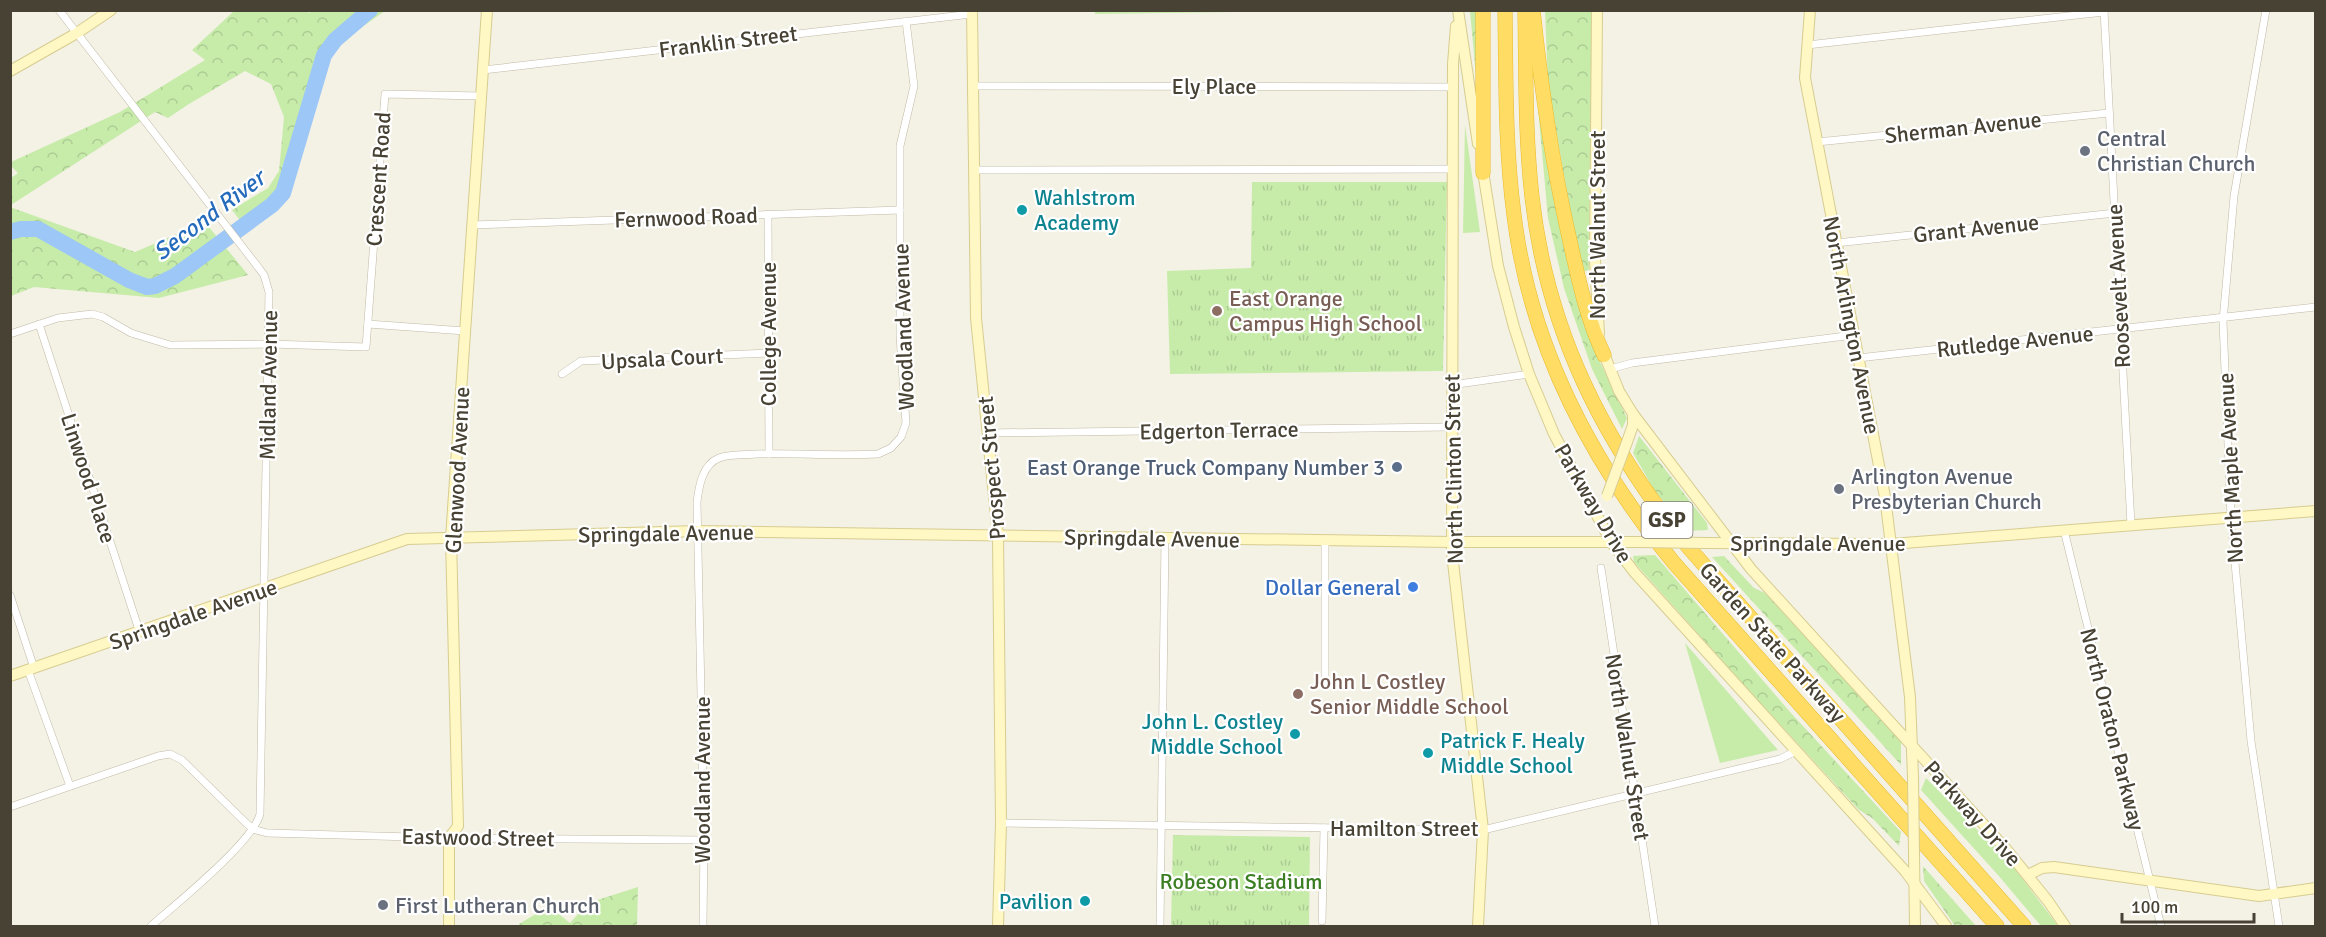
<svg xmlns="http://www.w3.org/2000/svg" width="2326" height="937" viewBox="0 0 2326 937" font-family="Signika,sans-serif">
  <style>
    .grass { fill: #c7ecaa }
    .forest { fill: url(#forest-crowns) }
    .park { fill: url(#park-tufts) }
    .lines { fill: none; stroke-linecap: round; stroke-linejoin: round }
    .river { stroke: #9cc7f6; stroke-width: 16 }
    .street-casing { stroke: #c0baa7; stroke-width: 8 }
    .secondary-casing { stroke: #d7cd91; stroke-width: 12 }
    .highway-casing { stroke: #eab929; stroke-width: 15 }
    .street { stroke: #fff; stroke-width: 7 }
    .secondary { stroke: #fff7c4; stroke-width: 10 }
    .highway { stroke: #ffdd65; stroke-width: 14 }
    .secondary-bridge-casing { stroke: #d7cd91; stroke-width: 12; stroke-linecap: butt }
    .secondary-bridge { stroke: #fff7c4; stroke-width: 10 }
    .worship-dot { fill: #6b7280; stroke: #fff; stroke-width: 2 }
    .culture-dot { fill: #0f9aa8; stroke: #fff; stroke-width: 2 }
    .education-dot { fill: #8d6e63; stroke: #fff; stroke-width: 2 }
    .service-dot { fill: #5c6f8a; stroke: #fff; stroke-width: 2 }
    .shop-dot { fill: #3f7fe0; stroke: #fff; stroke-width: 2 }
    .labels { text-anchor: middle; stroke-width: 4.5; stroke-linejoin: round; paint-order: stroke }
    .shield { fill: #fff; stroke: #7e7b71; stroke-width: 1.5 }
    .shield-label { font-size: 21px; font-weight: bold; fill: #474234 }
    .street-label { font-size: 22px; fill: #474234; stroke: #fff }
    .worship-label { font-size: 22px; fill: #5b616d; stroke: #fff; text-anchor: start }
    .culture-label { font-size: 22px; fill: #0d838f; stroke: #fff; text-anchor: start }
    .education-label { font-size: 22px; fill: #785e54; stroke: #fff; text-anchor: start }
    .service-label { font-size: 22px; fill: #4e5e75; stroke: #fff; text-anchor: end }
    .shop-label { font-size: 22px; fill: #366cbe; stroke: #fff; text-anchor: end }
    .park-label { font-size: 22px; fill: #3b7e22; stroke: #fff }
    .water-label { font-size: 24px; font-style: italic; fill: #246bbc; stroke: #fff }
  </style>
  <defs>
    <pattern id="forest-crowns" width="20" height="18" patternUnits="userSpaceOnUse" patternTransform="scale(1.5)"><rect width="20" height="18" fill="#c7ecaa"/><path d="M2 6a3 3 0 1 1 6 0M12 15a3 3 0 1 1 6 0" fill="none" stroke="#accc93"/></pattern>
    <pattern id="park-tufts" width="24" height="20" patternUnits="userSpaceOnUse" patternTransform="scale(1.5)"><rect width="24" height="20" fill="#c7ecaa"/><path d="M3 7l-1-3M5 7V3M7 7l1-3M15 17l-1-3M17 17v-4M19 17l1-3" fill="none" stroke="#accc93"/></pattern>
  </defs>
  <rect width="100%" height="100%" fill="#f4f1e5"/>
  <g class="grass">
    <path d="M1465,125L1480,232L1463,233Z"/>
    <path d="M1685,643L1778,750L1720,763Z"/>
    <path d="M1926,778L2012,865L2058,926H2041L1998,875L1921,790Z"/>
  </g>
  <g class="forest">
    <path d="M306,10L309,13L313,10L385,11L333,47L287,190L243,224L232,210L268,188L279,171L284,117L271,84L245,71L189,104L168,118L155,112L11,205V178L18,173L11,166V162L120,112L205,60L192,50L234,11Z"/>
    <path d="M1470,11H1476L1478,97Z"/>
    <path d="M1545,11H1592L1589,270L1581,272L1548,84Z"/>
    <path d="M1538,108L1582,311L1600,362L1627,418L1622,429L1592,369L1564,288L1548,218Z"/>
    <path d="M10,207L135,252L205,222L248,275L159,298L34,287L11,296Z"/>
    <path d="M1639,436L1707,523L1708,530L1686,531L1653,488L1633,453Z"/>
    <path d="M1655,555L1790,712L1901,832L1899,846L1872,818L1859,810L1750,692L1634,562L1633,556Z"/>
    <path d="M1724,556L1754,588L1765,593L1901,739V765L1712,557Z"/>
    <path d="M1923,866L1976,926H1955L1924,881Z"/>
    <path d="M638,887L637,926H519V924L549,906L570,923L588,903Z"/>
  </g>
  <g class="park">
    <path d="M1095,11V10L1314,11L1095,14Z"/>
    <path d="M1252,182H1447L1443,371L1170,374L1167,271L1251,268Z"/>
    <path d="M1173,835L1310,837L1309,926H1171Z"/>
  </g>
  <g class="lines">
    <path class="river" d="M10,232L21,229H38L129,280L147,287L155,286L175,276L272,205L283,193L324,55L335,40L370,10"/>
    <g class="street-casing">
      <g id="street">
        <path d="M59,10L258,267L264,275L269,292L260,814C253,842 176,904 151,926"/>
        <path d="M2104,10L2131,525"/>
        <path d="M2266,10L2234,196L2223,321L2231,518L2251,741L2279,926"/>
        <path d="M1807,45L2104,12"/>
        <path d="M483,70L972,14"/>
        <path d="M974,86L1454,87"/>
        <path d="M1817,142L2109,113"/>
        <path d="M974,170L1453,169"/>
        <path d="M768,214L769,454"/>
        <path d="M472,225L900,210"/>
        <path d="M1836,243L2115,213"/>
        <path d="M39,324L140,633"/>
        <path d="M368,324L465,331"/>
        <path d="M10,334L58,318L92,314L103,317L131,333L170,345L270,344L366,347L385,94L481,96"/>
        <path d="M1858,358L2316,307"/>
        <path d="M1610,369L1632,363L1854,335"/>
        <path d="M562,374L581,361L767,353"/>
        <path d="M1451,385L1529,374"/>
        <path d="M988,433L1450,427"/>
        <path d="M2064,530L2161,926"/>
        <path d="M1601,568L1655,926"/>
        <path d="M10,595L34,668"/>
        <path d="M28,670L70,786"/>
        <path d="M1325,683V540"/>
        <path d="M10,807L158,756L170,754L182,760L246,823L253,829L267,833L449,838L704,840"/>
        <path d="M1001,823L1483,830L1780,759L1796,751"/>
        <path d="M1322,921L1324,828"/>
        <path d="M703,926L704,840L697,502C699,486 702,465 719,458C730,454 744,455 756,454C797,453 837,456 878,454L891,448L901,437L906,423L900,336V146L914,86L906,21"/>
        <path d="M1160,926L1165,538"/>
      </g>
    </g>
    <g class="secondary-casing">
      <g id="secondary">
        <path d="M972,10L976,318L998,536L1001,823L998,926"/>
        <path d="M1458,10L1478,144"/>
        <path d="M1597,10L1595,260L1599,334"/>
        <path d="M1810,10L1805,78L1885,497L1910,697L1913,777"/>
        <path d="M1456,26L1453,64L1452,553L1483,830L1478,926"/>
        <path d="M10,71L77,33L111,10"/>
        <path d="M1482,165L1498,266L1514,327L1529,374L1554,434L1611,542L1635,573L1905,871L1946,926"/>
        <path d="M1602,349L1619,391L1633,414L1751,569L2006,849L2048,901L2065,926"/>
        <path d="M1627,442L1633,425V414"/>
        <path d="M1706,543L1891,544L2316,511"/>
        <path d="M10,676L407,539L699,531L1451,542H1636"/>
        <path d="M1914,854L1915,926"/>
        <path d="M2028,875L2042,868L2054,867L2259,896L2316,888"/>
        <path d="M449,926V838L458,826L451,538L487,10"/>
      </g>
    </g>
    <g class="highway-casing">
      <g id="highway">
        <path d="M1505,10C1506,79 1505,147 1514,215C1530,346 1591,462 1674,563L1997,926"/>
        <path d="M1525,10C1526,73 1525,135 1532,197C1547,332 1604,443 1689,548L2024,926"/>
        <path d="M1533,10C1541,87 1552,162 1569,237C1578,277 1586,317 1604,355"/>
        <path d="M1483,173V10"/>
      </g>
    </g>
    <use href="#street" class="street"/>
    <use href="#secondary" class="secondary"/>
    <use href="#highway" class="highway"/>
    <g class="secondary-bridge-casing">
      <g id="secondary-bridge">
        <path d="M1607,496L1627,442"/>
        <path d="M1636,542L1706,543"/>
        <path d="M1913,777L1914,854"/>
      </g>
    </g>
    <use href="#secondary-bridge" class="secondary-bridge"/>
  </g>
  <g class="worship-dot">
    <circle cx="2085" cy="151" r="6"/>
    <circle cx="1839" cy="489" r="6"/>
    <circle cx="383" cy="905" r="6"/>
  </g>
  <g class="culture-dot">
    <circle cx="1022" cy="210" r="6"/>
    <circle cx="1295" cy="734" r="6"/>
    <circle cx="1428" cy="753" r="6"/>
    <circle cx="1085" cy="901" r="6"/>
  </g>
  <g class="education-dot">
    <circle cx="1217" cy="311" r="6"/>
    <circle cx="1298" cy="694" r="6"/>
  </g>
  <circle class="service-dot" cx="1397" cy="467" r="6"/>
  <circle class="shop-dot" cx="1413" cy="587" r="6"/>
  <g class="labels">
    <rect class="shield" x="1641.5" y="502" width="51" height="36" rx="4.5"/>
    <g class="shield-label">
      <text x="1667" y="527">GSP</text>
    </g>
    <g class="street-label">
      <text transform="translate(728 41) rotate(-7)" y="8">Franklin Street</text>
      <text x="1214" y="94">Ely Place</text>
      <text transform="translate(1963 127) rotate(-6)" y="8">Sherman Avenue</text>
      <text transform="translate(378 179) rotate(-86)" y="8">Crescent Road</text>
      <text transform="translate(686 217) rotate(-2)" y="8">Fernwood Road</text>
      <text transform="translate(1597 225) rotate(-90)" y="8">North Walnut Street</text>
      <text transform="translate(1976 228) rotate(-6)" y="8">Grant Avenue</text>
      <text transform="translate(2118 286) rotate(-93)" y="8">Roosevelt Avenue</text>
      <text transform="translate(1852 325) rotate(79)" y="8">North Arlington Avenue</text>
      <text transform="translate(903 327) rotate(-92)" y="8">Woodland Avenue</text>
      <text transform="translate(768 334) rotate(-90)" y="8">College Avenue</text>
      <text transform="translate(2015 341) rotate(-6)" y="8">Rutledge Avenue</text>
      <text transform="translate(662 358) rotate(-3)" y="8">Upsala Court</text>
      <text transform="translate(268 385) rotate(-89)" y="8">Midland Avenue</text>
      <text transform="translate(1219 430) rotate(-1)" y="8">Edgerton Terrace</text>
      <text transform="translate(991 468) rotate(-95)" y="8">Prospect Street</text>
      <text transform="translate(2230 468) rotate(-93)" y="8">North Maple Avenue</text>
      <text transform="translate(1453 469) rotate(-91)" y="8">North Clinton Street</text>
      <text transform="translate(457 470) rotate(-87)" y="8">Glenwood Avenue</text>
      <text transform="translate(89 478) rotate(72)" y="8">Linwood Place</text>
      <text transform="translate(1594 503) rotate(60)" y="8">Parkway Drive</text>
      <text transform="translate(666 533) rotate(-1)" y="8">Springdale Avenue</text>
      <text transform="translate(1152 538) rotate(1)" y="8">Springdale Avenue</text>
      <text x="1818" y="551">Springdale Avenue</text>
      <text transform="translate(193 614) rotate(-19)" y="8">Springdale Avenue</text>
      <text transform="translate(1773 642) rotate(48)" y="8">Garden State Parkway</text>
      <text transform="translate(2113 729) rotate(76)" y="8">North Oraton Parkway</text>
      <text transform="translate(1628 747) rotate(81)" y="8">North Walnut Street</text>
      <text transform="translate(702 780) rotate(-90)" y="8">Woodland Avenue</text>
      <text transform="translate(1973 813) rotate(48)" y="8">Parkway Drive</text>
      <text x="1404" y="836">Hamilton Street</text>
      <text transform="translate(478 837) rotate(1)" y="8">Eastwood Street</text>
    </g>
    <g class="worship-label">
      <text x="2097" y="146">Central<tspan x="2097" dy="25">Christian Church</tspan></text>
      <text x="1851" y="484">Arlington Avenue<tspan x="1851" dy="25">Presbyterian Church</tspan></text>
      <text x="395" y="913">First Lutheran Church</text>
    </g>
    <g class="culture-label">
      <text x="1034" y="205">Wahlstrom<tspan x="1034" dy="25">Academy</tspan></text>
      <text x="1283" y="729" text-anchor="end">John L. Costley<tspan x="1283" dy="25">Middle School</tspan></text>
      <text x="1440" y="748">Patrick F. Healy<tspan x="1440" dy="25">Middle School</tspan></text>
      <text x="1073" y="909" text-anchor="end">Pavilion</text>
    </g>
    <g class="education-label">
      <text x="1229" y="306">East Orange<tspan x="1229" dy="25">Campus High School</tspan></text>
      <text x="1310" y="689">John L Costley<tspan x="1310" dy="25">Senior Middle School</tspan></text>
    </g>
    <g class="service-label">
      <text x="1385" y="475">East Orange Truck Company Number 3</text>
    </g>
    <g class="shop-label">
      <text x="1401" y="595">Dollar General</text>
    </g>
    <g class="park-label">
      <text x="1241" y="889">Robeson Stadium</text>
    </g>
    <g class="water-label">
      <text transform="translate(209 215) rotate(-37)" y="8">Second River</text>
    </g>
  </g>
  <rect width="2326" height="937" fill="none" stroke="#474234" stroke-width="24"/>
  <path d="M2122 913v9h132v-9" fill="none" stroke="#474234" stroke-width="3"/>
  <text x="2131" y="913" font-size="18" fill="#474234" stroke="#ffffff" stroke-width="4.5" paint-order="stroke">100 m</text>
</svg>
